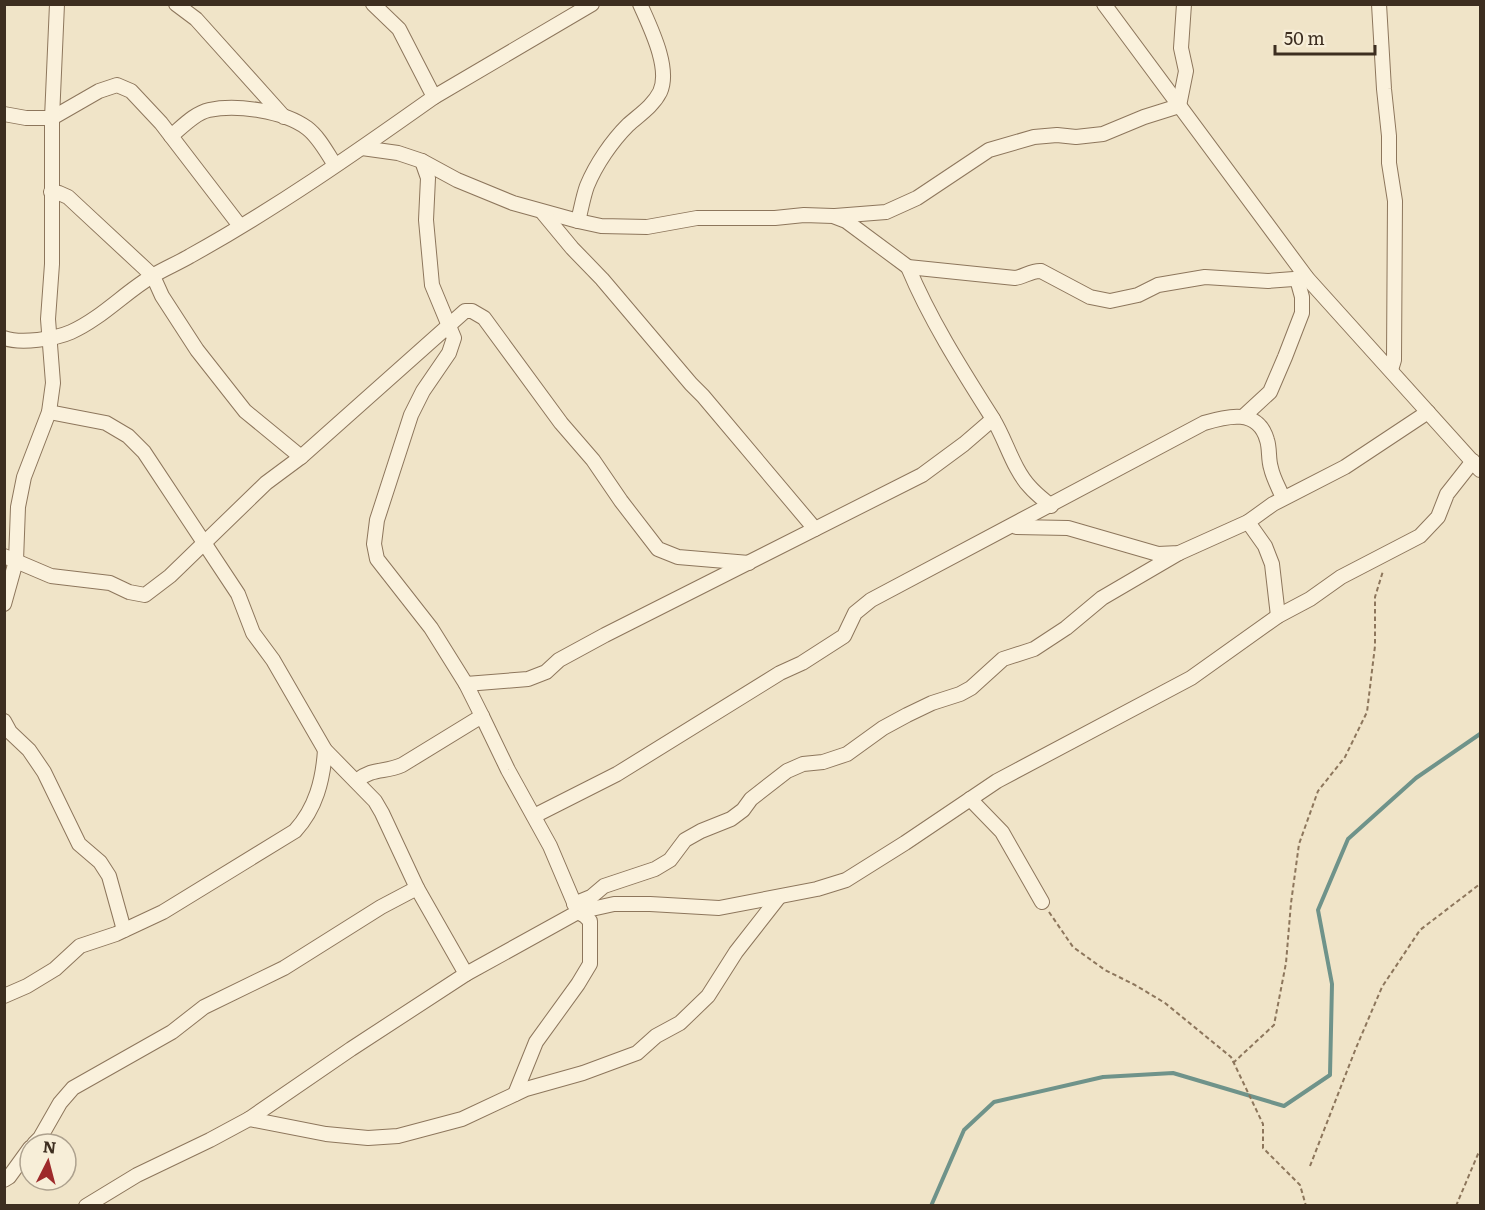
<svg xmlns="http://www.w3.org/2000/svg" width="1485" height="1210" viewBox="0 0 1485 1210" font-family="Literata,serif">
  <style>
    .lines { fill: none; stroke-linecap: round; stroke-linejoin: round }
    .stream { stroke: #6f938a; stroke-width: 4 }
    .minor-casing { stroke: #8d765c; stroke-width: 16 }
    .path { stroke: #8d765c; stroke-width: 2; stroke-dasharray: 4.5 3; stroke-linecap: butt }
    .minor { stroke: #faf1dc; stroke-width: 14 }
  </style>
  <rect width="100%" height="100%" fill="#f0e4c8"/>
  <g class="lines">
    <path class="stream" d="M931,1206L964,1130L994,1102L1103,1077L1173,1073L1284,1106L1330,1075L1332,984L1318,910L1348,839L1416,778L1480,734"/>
    <g class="minor-casing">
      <g id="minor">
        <path d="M176,4L196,19L284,117"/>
        <path d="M1104,4L1307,278L1480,470"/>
        <path d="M1379,4L1384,89L1389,136V163L1395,201L1394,360L1391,370"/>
        <path d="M434,97L592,4"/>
        <path d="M4,114L26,118H52L99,91L117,85L131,91L161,123L240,226"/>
        <path d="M171,136C182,127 195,113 209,110C237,104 284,111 307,128C319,137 327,153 335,165"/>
        <path d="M362,148L398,153L422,161L457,180L513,203L578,221L601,226L647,227L697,218H775L804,215L833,216L846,221L908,267L1015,278C1024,277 1032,270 1041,271L1090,297L1110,301L1138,295L1158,285L1205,277L1268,281L1307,278"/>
        <path d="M422,161L428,178L426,220L432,285L454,338L449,353L423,391L411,415L377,520L374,544L377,559L431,628L466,684L482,716"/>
        <path d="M51,192L59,193L68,197L153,276L162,296L197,350L245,411L301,457"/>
        <path d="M543,213L572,248L602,279L691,384L703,396L815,529"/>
        <path d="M835,216L886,212L917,198L989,150L1034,137L1057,135L1076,137L1103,134L1144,117L1179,106L1186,71L1181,48L1184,4"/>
        <path d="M578,221C581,210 583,197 587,186C596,164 612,141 628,125C639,115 653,106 660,92C671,68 650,27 640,4"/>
        <path d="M908,267C930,320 962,370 993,419C1006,440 1013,469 1030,487C1036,494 1044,500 1051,506"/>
        <path d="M4,338C21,344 55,339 71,332C102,318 125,292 154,275C166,268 178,263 190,256C275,209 355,153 434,97L399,29L373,4"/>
        <path d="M49,412L106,423L128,436L144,452L238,594L253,633L273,660L325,750L375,801L382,813L417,888"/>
        <path d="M1244,416L1270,392L1285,357L1302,313V297L1297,279"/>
        <path d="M1016,527L1068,528L1158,554L1179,553L1248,522"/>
        <path d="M4,556L51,576L110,583L129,592L145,595L170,576L266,483L301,457L465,311H472L484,318L561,423L593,460L621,501L658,549L678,557L749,563"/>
        <path d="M4,604L16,561L18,507L24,477L49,412L53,383L48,319L52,264V118L57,4"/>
        <path d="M1278,616L1272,564L1265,546L1248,522L1273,504L1345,467L1428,412"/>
        <path d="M466,684L528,679L546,672L559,660L605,635L922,475L964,444L993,419"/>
        <path d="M4,721L10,732L29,750L44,772L79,844L100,862L109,876L124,930"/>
        <path d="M356,781C374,767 384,773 402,765L482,716L508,770L550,846L578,912L585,916L590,921V964L578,984L536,1042L515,1094"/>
        <path d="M970,799L1002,832L1042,902"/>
        <path d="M534,816L617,774L780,673L802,663L844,636L855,613L871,600L1204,423C1227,416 1258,408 1267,440C1270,449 1268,459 1271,468C1273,478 1279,488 1283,498"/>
        <path d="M574,904L591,897L604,886L655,869L670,860L685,840L701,831L731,819L743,810L751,799L787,771L803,764L823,762L847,754L883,728L907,715L932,703L960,694L971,688L1003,659L1034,649L1066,628L1102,598L1179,553"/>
        <path d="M4,996L27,986L55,969L80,946L116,934L163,912L295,831C316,808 323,780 325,750"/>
        <path d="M249,1119L351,1049L466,974"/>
        <path d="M34,1144L40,1138L60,1103L73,1088L172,1032L204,1007L284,968L381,907L417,888L466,974L578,912L614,904H650L719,908L817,889L846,880L905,843L997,781L1191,678L1278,616L1310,599L1341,577L1420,536L1438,517L1447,494L1473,461"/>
        <path d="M4,1180L9,1177L30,1148"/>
        <path d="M86,1206L137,1175L210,1140L249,1119L326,1134L368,1138L398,1136L462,1119L526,1089L583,1073L637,1053L656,1036L680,1023L708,996L736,952L779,897"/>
      </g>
    </g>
    <g class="path">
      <path d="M1049,912L1073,947L1105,970L1135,985L1165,1003L1231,1057L1263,1124V1148L1300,1185L1306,1206"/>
      <path d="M1233,1063L1274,1025L1286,963L1291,903L1299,844L1318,791L1345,757L1367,712L1375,646V597L1383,571"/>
      <path d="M1310,1166L1356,1048L1382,987L1420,930L1480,884"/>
      <path d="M1456,1206L1478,1154L1480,1152"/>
    </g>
    <use href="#minor" class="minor"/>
  </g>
  <rect width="1485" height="1210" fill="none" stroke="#3d2e20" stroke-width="12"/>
  <g transform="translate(48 1162) rotate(6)"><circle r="28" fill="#f7eed8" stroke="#ada18e" stroke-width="1.5"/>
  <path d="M0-4.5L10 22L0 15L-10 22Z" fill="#9e2a2b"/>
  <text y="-9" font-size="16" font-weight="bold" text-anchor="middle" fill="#3d2e20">N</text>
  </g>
  <path d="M1275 45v9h100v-9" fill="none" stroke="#3d2e20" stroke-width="3"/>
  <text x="1284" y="45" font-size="18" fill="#3d2e20" stroke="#f7eed8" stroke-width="4.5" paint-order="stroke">50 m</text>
</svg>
